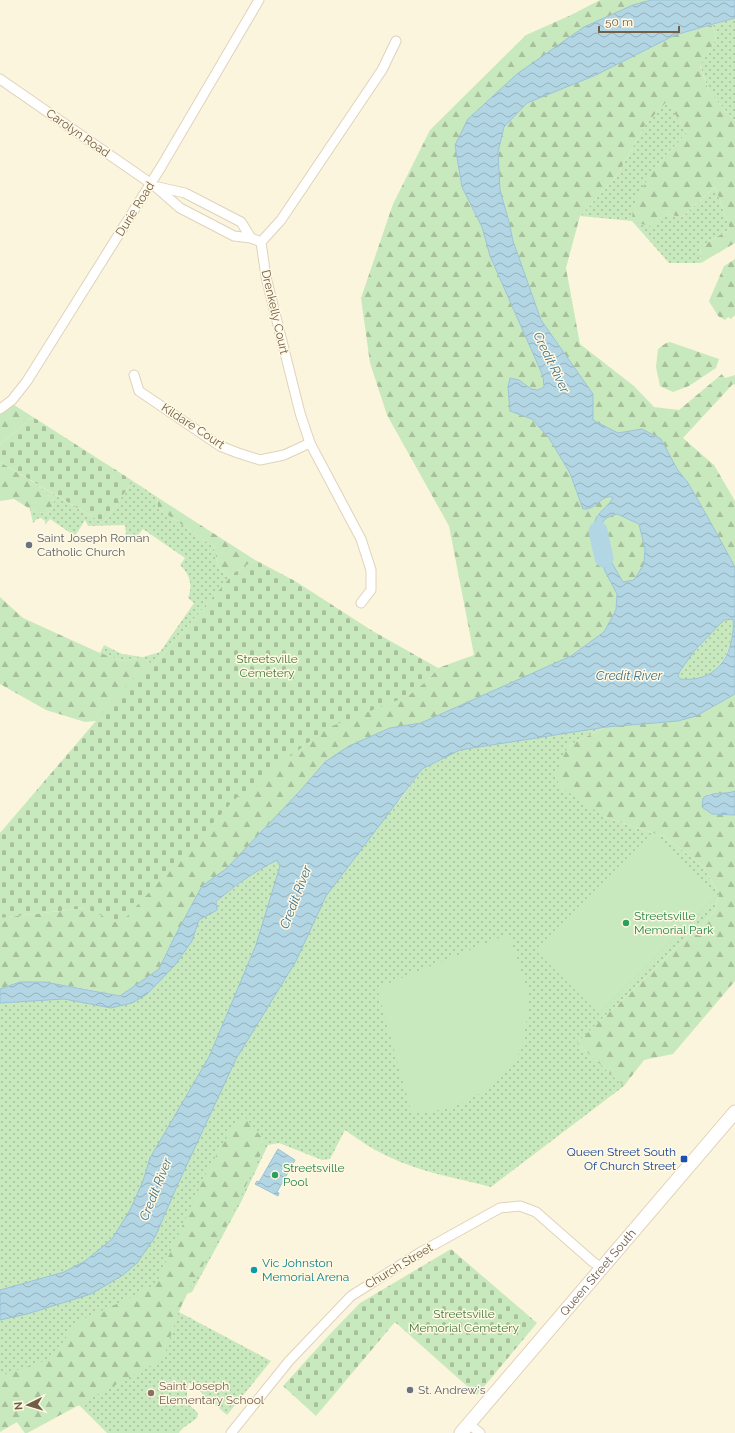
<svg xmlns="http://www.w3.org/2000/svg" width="735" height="1433" viewBox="0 0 735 1433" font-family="Raleway,sans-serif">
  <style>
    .green { fill: url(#green-dots) }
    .forest { fill: url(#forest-firs) }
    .cemetery { fill: url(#cemetery-stones) }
    .pitch { fill: #c8e9bd }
    .water { fill: url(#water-waves); stroke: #9ac3d7; fill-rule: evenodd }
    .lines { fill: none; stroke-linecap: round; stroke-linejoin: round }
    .river { stroke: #b3d6e5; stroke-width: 19 }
    .minor-casing { stroke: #e0d2bb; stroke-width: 11 }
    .secondary-casing { stroke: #e2d1b6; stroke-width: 15 }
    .minor { stroke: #fff; stroke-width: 9 }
    .secondary { stroke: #fff; stroke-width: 13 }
    .worship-dot { fill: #6b7280; stroke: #fff9e4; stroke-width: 1.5 }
    .leisure-dot { fill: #2e9e5b; stroke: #fff9e4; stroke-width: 1.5 }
    .transit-dot { fill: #1a4fb4; stroke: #fff9e4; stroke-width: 1.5 }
    .culture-dot { fill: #0f9aa8; stroke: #fff9e4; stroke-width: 1.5 }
    .education-dot { fill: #8d6e63; stroke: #fff9e4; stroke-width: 1.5 }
    .labels { text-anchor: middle; stroke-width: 3; stroke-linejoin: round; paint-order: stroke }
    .street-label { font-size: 12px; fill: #725d47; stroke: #fff9e4 }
    .worship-label { font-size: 12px; fill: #5b616d; stroke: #fff9e4; text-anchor: start }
    .park-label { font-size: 12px; fill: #497d41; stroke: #fff9e4 }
    .leisure-label { font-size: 12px; fill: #27864d; stroke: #fff9e4; text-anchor: start }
    .transit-label { font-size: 12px; fill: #164399; stroke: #fff9e4; text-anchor: end }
    .culture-label { font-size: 12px; fill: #0d838f; stroke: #fff9e4; text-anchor: start }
    .education-label { font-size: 12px; fill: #785e54; stroke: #fff9e4; text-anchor: start }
    .water-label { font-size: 13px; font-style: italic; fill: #43758d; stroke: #fff9e4 }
  </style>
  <defs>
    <pattern id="green-dots" width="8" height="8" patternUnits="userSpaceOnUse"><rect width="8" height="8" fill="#c8e9bd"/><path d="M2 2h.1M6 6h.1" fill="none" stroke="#a7c09b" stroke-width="1.8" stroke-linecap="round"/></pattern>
    <pattern id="forest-firs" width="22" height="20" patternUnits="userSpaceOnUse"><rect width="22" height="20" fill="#c8e9bd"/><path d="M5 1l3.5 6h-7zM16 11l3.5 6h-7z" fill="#a7c09b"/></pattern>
    <pattern id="cemetery-stones" width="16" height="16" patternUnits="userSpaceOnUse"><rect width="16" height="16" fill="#c8e9bd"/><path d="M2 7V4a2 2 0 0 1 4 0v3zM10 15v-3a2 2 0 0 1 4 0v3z" fill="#a7c09b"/></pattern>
    <pattern id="water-waves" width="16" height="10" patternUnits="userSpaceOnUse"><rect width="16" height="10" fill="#b3d6e5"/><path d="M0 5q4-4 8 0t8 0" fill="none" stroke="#96b1bb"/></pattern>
  </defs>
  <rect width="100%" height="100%" fill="#fcf5de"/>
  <g class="green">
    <path d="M735,18V121L709,92L700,65L716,39L713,25Z"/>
    <path d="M667,100L687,133L653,169L665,214L682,217L715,187L730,229L700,247L701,263H669L632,221L580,216L616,177L645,125Z"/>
    <path d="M133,481L157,497L158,508L214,547L218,567L230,578L153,666L143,657L123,661L100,653L104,645L122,654L143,657L160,652L194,603L188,598C193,585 190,575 180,565L185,558L143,529L137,537L132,535H126L125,525L88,526L85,520L75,536L50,519L45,525V521L41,518L37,519L33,523L30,509L48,515L54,501L35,483L103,523Z"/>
    <path d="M733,619C735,629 732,640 728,650C718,673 706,681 680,679L678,676L680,671L695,650L724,620Z"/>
    <path d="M606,727L568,746L605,817L665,837L703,866L719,894L714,912L577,1043L624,1086L491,1187C457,1178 419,1172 387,1156C372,1149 359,1140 345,1130L330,1159L322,1160L279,1143L268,1145L241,1202L192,1292L187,1294L179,1312L271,1361L227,1415L189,1382L187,1390V1403L198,1413L197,1418L182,1429L179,1433H107L79,1405L27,1433H25L17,1422L0,1428V1003L64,999L111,1008L192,941L199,920L217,910L216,903C235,885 255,872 277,860L280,866L399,801L422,769L460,750Z"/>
  </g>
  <g class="forest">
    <path d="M600,0H651L633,5L517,74L462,187L482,227L490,256L543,376L544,387L538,390L531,389L519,380L510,411L532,419L549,438L570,473L583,509C586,509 588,509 590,508C599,505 602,495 613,497L611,503L597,515L600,531C603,518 605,518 617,514L639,524L645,549L644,564L634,580L623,582L612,563H602L617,594L616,610L604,632L571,656L421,723L390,728L325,762L299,792L226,869L202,886L175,936L159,969L120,996L87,989L45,982H20L0,989V918L85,908L106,720L85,722L46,710L0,684V597L23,618L100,653L123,661L143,657L153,666L165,670L427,681L438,668L474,655L449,526L387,415L370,363L361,298L393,204L430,130L526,35L571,15Z"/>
    <path d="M713,25L716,39L700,66L709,92L735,121V243L701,263L700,247L730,229L715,187L682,217L665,214L652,227L632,221L633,206L653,169L687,133L667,101L645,125L616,177L580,216L566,268L580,344L634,386L654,407L679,410L722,374L725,378L735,375V385L733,384L683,438L714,465L735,501V567L706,514L688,483L677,469L661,439L642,429L618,433L593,420V394L541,320L513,241L509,222L500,190L498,152L504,127L527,103L596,75L675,35Z"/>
    <path d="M735,259V315L731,319L728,317L725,320L718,316L709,301L724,266Z"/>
    <path d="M670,342L719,359L716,368L689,386L673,392L660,386L656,367L658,349L666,343Z"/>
    <path d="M11,403L33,417L0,444V414Z"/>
    <path d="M0,462L35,483L54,501L48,515L30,509L14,499L0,501Z"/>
    <path d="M157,497L255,560L234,573L230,578L218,567L214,547L158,508Z"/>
    <path d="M735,694V791L729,793L708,794L712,814L735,815V981L673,1054L644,1060L624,1086L577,1043L714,912L719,894L703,866L665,837L605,817L559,786L556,773L568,746L606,727L678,721Z"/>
    <path d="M245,1117L263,1139L264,1148L227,1225L187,1292L179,1311L163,1359L27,1433H25L17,1422L0,1432V1376L50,1359L79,1321L121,1302L156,1284L208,1169L235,1124Z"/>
  </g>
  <g class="cemetery">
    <path d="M33,417L133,481L103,523L0,462V444Z"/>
    <path d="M255,560L295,581L371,630L438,668L427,681L408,696L327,728L235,799L120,924L85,908L0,918V833L131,680L153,666L234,573Z"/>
    <path d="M451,1249L537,1323L477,1395L395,1322L316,1416L283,1386L331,1333L360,1303Z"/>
  </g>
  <g class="pitch">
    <path d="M653,832L717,896L599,1014L535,950Z"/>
    <path d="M509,934L528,991V1013L521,1051L503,1074L479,1094L452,1108L412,1114L377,988Z"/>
  </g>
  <g class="water">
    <path d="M651,0H735V18L675,35L596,75L527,103L504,127L498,152L500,190L509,222L513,241L541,320L593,394V420L618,433L642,429L661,439L677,469L688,483L706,514L735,567V694L696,716L678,721L606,727L460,750L422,769L326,896L296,961L236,1059L177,1186L155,1237L137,1263L123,1275L91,1294L27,1314L0,1320V1290L64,1272L85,1261L112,1239L130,1210L143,1181L150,1158L209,1057L256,945L280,866L277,860C254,872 235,885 216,902L217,910L199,920L192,941L175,965L147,994L132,1003L111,1008L64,999L0,1003V989L20,982H45L120,996L159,969L175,936L202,886L226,869L299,792L325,762L349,746L390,728L421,723L571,656L604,632L616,610L617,594L605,571L601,558H607L612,563L623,582L634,580L644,564L645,549L639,524L617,514C605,518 603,518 600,531L595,530C592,512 607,511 613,497C602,495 599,505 590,508C588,509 586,509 583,509L570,473L549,438L532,419L510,411L508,387L510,378L519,380L531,389L538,390L544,387L543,376L490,256L482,227L462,187L455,145L468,119L517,74L584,27L633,5ZM733,619C734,626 733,631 732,638C727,666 709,682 680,679L678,676L680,671L695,650L724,620Z"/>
    <path d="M735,791V815L712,814L702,807L703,798C712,791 725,795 735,791Z"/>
    <path d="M278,1149L295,1160L277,1192L279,1193L278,1196L255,1184L257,1181L259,1182Z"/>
  </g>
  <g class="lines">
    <path class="river" d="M598,531L604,558"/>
    <g class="minor-casing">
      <g id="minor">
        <path d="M0,79L156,187L180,208L234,236L251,238L261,242"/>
        <path d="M158,187L185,193L241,222L251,238"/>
        <path d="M134,375L139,391L220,446L238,453L260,460L284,455L310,443"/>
        <path d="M0,409L12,400L27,381L161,167L259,0"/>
        <path d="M361,603L371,590V570L361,539L310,443L300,413L266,277L261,242L281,220L382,70L396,41"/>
        <path d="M469,1424L480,1433"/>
        <path d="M231,1433L289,1361L351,1296L421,1252L500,1208L520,1206L536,1212L593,1262L602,1268"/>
      </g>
    </g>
    <g class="secondary-casing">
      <g id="secondary">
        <path id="s1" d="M461,1433L735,1112"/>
      </g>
    </g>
    <use href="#minor" class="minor"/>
    <use href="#secondary" class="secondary"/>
  </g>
  <g class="worship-dot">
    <circle cx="29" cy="545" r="4"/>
    <circle cx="410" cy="1390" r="4"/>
  </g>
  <g class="leisure-dot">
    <circle cx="626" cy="923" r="4"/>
    <circle cx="275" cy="1175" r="4"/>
  </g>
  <rect class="transit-dot" x="680" y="1155" width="8" height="8" rx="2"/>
  <circle class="culture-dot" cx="254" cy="1270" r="4"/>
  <circle class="education-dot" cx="151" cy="1393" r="4"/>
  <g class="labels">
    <g class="street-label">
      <text transform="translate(78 133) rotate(35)" y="4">Carolyn Road</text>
      <text transform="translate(135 209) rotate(-58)" y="4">Durie Road</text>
      <text transform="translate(275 312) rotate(77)" y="4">Drenkelly Court</text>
      <text transform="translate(193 426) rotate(33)" y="4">Kildare Court</text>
      <text transform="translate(399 1266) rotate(-31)" y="4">Church Street</text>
      <text dy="4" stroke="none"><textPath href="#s1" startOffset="211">Queen Street South</textPath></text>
    </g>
    <g class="worship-label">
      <text x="37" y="542">Saint Joseph Roman<tspan x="37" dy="14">Catholic Church</tspan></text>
      <text x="418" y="1394">St. Andrew's</text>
    </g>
    <g class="park-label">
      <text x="267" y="663">Streetsville<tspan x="267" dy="14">Cemetery</tspan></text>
      <text x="464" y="1318">Streetsville<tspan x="464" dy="14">Memorial Cemetery</tspan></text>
    </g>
    <g class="leisure-label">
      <text x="634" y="920">Streetsville<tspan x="634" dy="14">Memorial Park</tspan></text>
      <text x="283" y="1172">Streetsville<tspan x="283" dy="14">Pool</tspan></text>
    </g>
    <g class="transit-label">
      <text x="676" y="1156">Queen Street South<tspan x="676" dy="14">Of Church Street</tspan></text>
    </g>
    <g class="culture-label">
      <text x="262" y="1267">Vic Johnston<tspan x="262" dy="14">Memorial Arena</tspan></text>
    </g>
    <g class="education-label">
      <text x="159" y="1390">Saint Joseph<tspan x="159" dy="14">Elementary School</tspan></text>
    </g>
    <g class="water-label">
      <text transform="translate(552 362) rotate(64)" y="5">Credit River</text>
      <text x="629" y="680">Credit River</text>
      <text transform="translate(295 897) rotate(-69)" y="5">Credit River</text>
      <text transform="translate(155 1189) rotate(-68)" y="5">Credit River</text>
    </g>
  </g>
  <g transform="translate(28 1405) rotate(265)" stroke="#fff9e4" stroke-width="3" paint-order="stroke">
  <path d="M0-3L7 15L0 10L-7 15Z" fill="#725d47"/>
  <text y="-6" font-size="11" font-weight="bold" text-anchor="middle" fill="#725d47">N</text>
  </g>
  <path d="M599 26v6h80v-6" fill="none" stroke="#725d47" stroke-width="2"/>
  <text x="605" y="26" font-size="12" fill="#725d47" stroke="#fff9e4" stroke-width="3" paint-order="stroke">50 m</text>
</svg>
